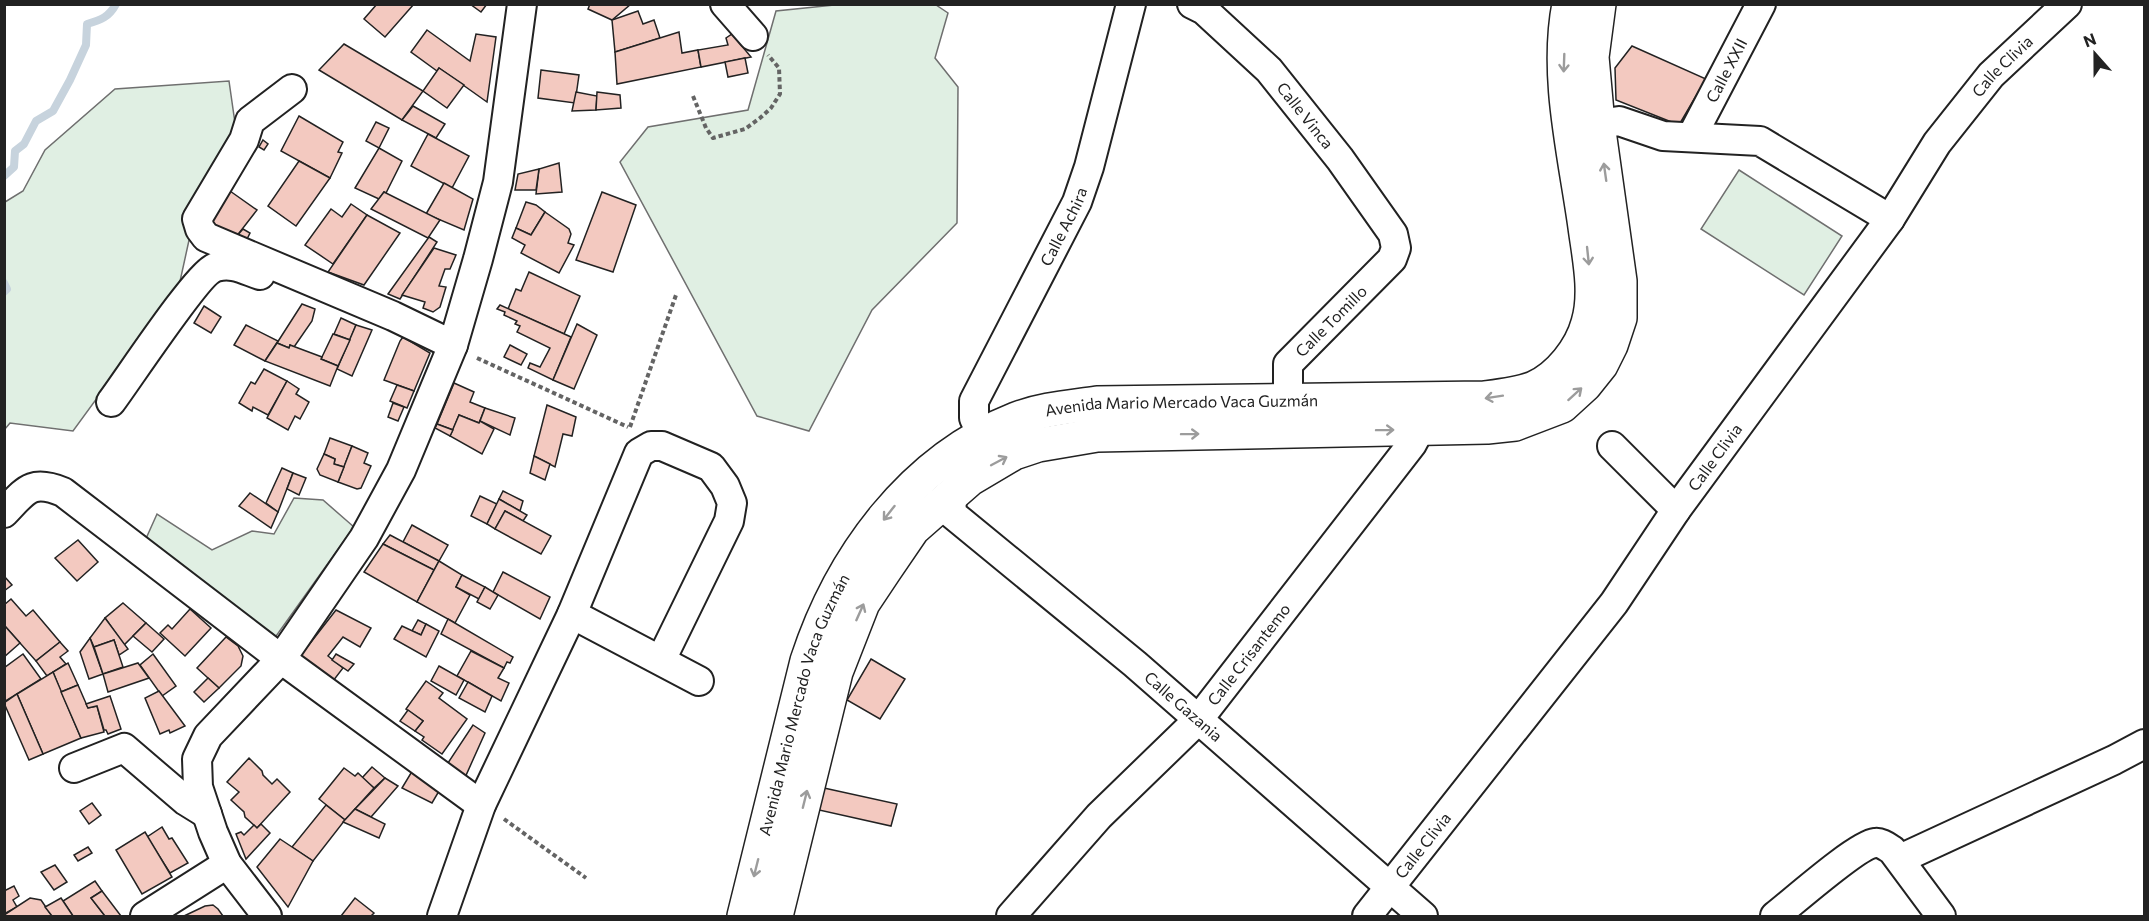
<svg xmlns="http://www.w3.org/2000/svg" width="2149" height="921" viewBox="0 0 2149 921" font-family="Commissioner,sans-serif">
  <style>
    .green { fill: #e0efe3; stroke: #6f6f6f; stroke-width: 1.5 }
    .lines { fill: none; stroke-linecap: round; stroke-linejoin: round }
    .stream { stroke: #c7d3dd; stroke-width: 8 }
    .building { fill: #f3c9c0; stroke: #222; stroke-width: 1.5 }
    .minor-casing { stroke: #222; stroke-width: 32 }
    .major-casing { stroke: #222; stroke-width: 36 }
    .path { stroke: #646464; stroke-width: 4; stroke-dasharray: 4.5 3; stroke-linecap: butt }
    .minor { stroke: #fff; stroke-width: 28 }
    .major { stroke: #fff; stroke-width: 33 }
    .oneway { stroke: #9c9c9c }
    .labels { text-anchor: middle; stroke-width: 4.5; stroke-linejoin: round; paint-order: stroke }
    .street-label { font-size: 16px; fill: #222; stroke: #fff }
  </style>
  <rect width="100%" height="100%" fill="#fff"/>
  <g class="green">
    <path d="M844,4L936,5L948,13L935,58L958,87L957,223L872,310L809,431L757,416L620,162L648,127L748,110L776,11Z"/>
    <path d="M229,81L237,137L198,199L179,286L73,431L10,423L5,429V202L23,191L45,150L115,89Z"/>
    <path d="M1739,170L1842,236L1804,295L1701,229Z"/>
    <path d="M294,498L323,500L354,527L274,639L144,543L157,514L212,550L252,531L274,534Z"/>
  </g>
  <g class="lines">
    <g class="stream">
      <path d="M4,176L14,167L15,151L24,144L36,121L53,111L70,80L86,45L87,24C101,20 109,17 116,4"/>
      <path d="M4,283L7,289L4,292"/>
    </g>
  </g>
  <g class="building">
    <path d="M377,4H414L385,37L364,19Z"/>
    <path d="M470,4H487L481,12Z"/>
    <path d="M590,4H631L612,20L588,9Z"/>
    <path d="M638,11L643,24L654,20L660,38L615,52L612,20Z"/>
    <path d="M427,30L470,61L476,34L496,37L487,102L439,68L437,71L411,52Z"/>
    <path d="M679,32L682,53L698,50L701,67L617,84L615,52Z"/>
    <path d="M732,34L751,57L701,67L698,50L728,45L726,38Z"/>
    <path d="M344,44L423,91L402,120L319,70Z"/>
    <path d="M1632,46L1706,79L1679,125L1616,100L1615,68Z"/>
    <path d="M745,58L748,73L728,77L725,62Z"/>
    <path d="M439,68L464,85L447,108L423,91Z"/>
    <path d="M541,70L579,75L575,103L538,98Z"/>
    <path d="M576,92L597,96L596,110L572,111Z"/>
    <path d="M597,92L620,95L621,108L596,110Z"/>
    <path d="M413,106L445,124L436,138L402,120Z"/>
    <path d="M299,116L343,142L338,152L342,153L330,178L281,151Z"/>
    <path d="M376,122L389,128L379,148L366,141Z"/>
    <path d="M428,134L469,156L452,188L411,166Z"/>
    <path d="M263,140L268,144L264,150L259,147Z"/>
    <path d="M379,148L402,161L386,193L384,192L379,199L355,188Z"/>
    <path d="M299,161L330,178L296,226L268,206Z"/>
    <path d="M559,163L562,192L536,194L539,169Z"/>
    <path d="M539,169L536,190H515L518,174Z"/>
    <path d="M444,183L473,199L464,230L426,214Z"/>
    <path d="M230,191L257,210L236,237L211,224L212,219Z"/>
    <path d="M384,192L440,220L428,238L371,209Z"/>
    <path d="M602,192L636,205L613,272L576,260Z"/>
    <path d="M526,202L536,205L545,212L531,235L516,228Z"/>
    <path d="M351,204L367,215L333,264L305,245L331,209L342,217Z"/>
    <path d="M545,212L569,229L571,234L568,243L574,245L559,273L521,253L525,245L512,238L516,228L531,235Z"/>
    <path d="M367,215L400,233L364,285L328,272Z"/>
    <path d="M243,229L250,233L246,241L236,237Z"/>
    <path d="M429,237L437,242L400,299L388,294Z"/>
    <path d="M434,248L456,255L450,269H445L439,286L446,287L440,307L433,312L423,308L425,302L402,295Z"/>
    <path d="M529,272L580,296L564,334L508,309L516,289L521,291Z"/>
    <path d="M302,304L315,309L312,321L294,347L290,345L289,348L277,343Z"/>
    <path d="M500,305L571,337L553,380L528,368L530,363L540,367L550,348L517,332L520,326L515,324L517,321L504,315L505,312L497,309Z"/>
    <path d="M204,306L221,317L211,333L194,323Z"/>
    <path d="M341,318L356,325L350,340L334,334Z"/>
    <path d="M577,324L597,335L574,389L553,380Z"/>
    <path d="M246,325L278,341L265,361L234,345Z"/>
    <path d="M356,325L372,330L352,376L337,369Z"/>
    <path d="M333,334L350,340L338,366L321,359Z"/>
    <path d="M403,337L430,353L414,391L384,380L400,341Z"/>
    <path d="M277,343L289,348L290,345L322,357L321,359L338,366L330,386L265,361Z"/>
    <path d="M510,345L527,354L521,365L504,357Z"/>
    <path d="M264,369L287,381L268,415L253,407L252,411L239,403L251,382L255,384Z"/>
    <path d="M287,381L299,389L296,394L309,402L300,419L295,416L288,430L267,418Z"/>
    <path d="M454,383L474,392L470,402L485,408L479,423L459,415L453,430L437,424Z"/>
    <path d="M397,385L414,391L407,408L390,401Z"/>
    <path d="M393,403L404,407L398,421L388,417Z"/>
    <path d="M547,405L576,417L572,436L563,434L555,467L534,456Z"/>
    <path d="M485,408L515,418L510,435L480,421Z"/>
    <path d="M459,415L479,423L480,421L494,429L482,454L450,436Z"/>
    <path d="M437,424L453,430L450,436L435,428Z"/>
    <path d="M330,438L352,446L344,467L334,464L335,459L324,454Z"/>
    <path d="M352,446L368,453L364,463L371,466L361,488L357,489L338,482Z"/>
    <path d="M324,454L335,459L334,464L344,467L338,482L320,475L317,469Z"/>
    <path d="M534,456L550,464L545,480L530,473Z"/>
    <path d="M282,468L293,473L278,512L266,503Z"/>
    <path d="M293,473L306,478L299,495L287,489Z"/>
    <path d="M503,491L523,501L520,511L499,499Z"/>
    <path d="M250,493L278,512L271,528L239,506Z"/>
    <path d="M480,496L497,504L487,524L471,516Z"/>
    <path d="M499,499L527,515L523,521L505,511L495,529L487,524Z"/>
    <path d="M505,511L551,536L541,554L495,529Z"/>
    <path d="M412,525L448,545L439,561L403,542Z"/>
    <path d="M390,535L439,561L434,570L383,544Z"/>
    <path d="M78,540L98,562L77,581L55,558Z"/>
    <path d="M383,544L434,570L417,602L364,572Z"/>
    <path d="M439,561L462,575L456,587L470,595L455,623L417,602Z"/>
    <path d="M503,572L550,597L540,619L493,592Z"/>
    <path d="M462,575L485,587L479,599L456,587Z"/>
    <path d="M4,576L12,585L4,591Z"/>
    <path d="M485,587L498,595L490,609L477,602Z"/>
    <path d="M11,599L26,616L33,610L60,642L36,661L4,625V605Z"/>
    <path d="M123,603L146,623L124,645L105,618Z"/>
    <path d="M190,609L211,628L185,656L160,633L168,625L172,629Z"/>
    <path d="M336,610L371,628L360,647L343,637L328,656L343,668L330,685L297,660Z"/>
    <path d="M105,618L128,649L119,655L114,640L94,647L90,638Z"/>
    <path d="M448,619L513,657L510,663L507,662L504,668L441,634Z"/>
    <path d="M418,620L426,624L421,635L412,631Z"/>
    <path d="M146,623L164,639L152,652L133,636Z"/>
    <path d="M426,624L439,631L426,657L394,639L402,626L421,635Z"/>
    <path d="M4,625L20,643L4,657Z"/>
    <path d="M226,637L238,646L243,656L241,666L219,688L197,668Z"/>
    <path d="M90,638L103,674L89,679L80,652Z"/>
    <path d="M114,640L123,667L103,674L94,647Z"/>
    <path d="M60,642L68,651L60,657L66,664L47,676L36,661Z"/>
    <path d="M471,651L504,668L498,678L509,683L501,701L457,676Z"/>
    <path d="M23,654L41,679L4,702V668Z"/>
    <path d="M153,654L176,686L162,696L140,665Z"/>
    <path d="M336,654L354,664L348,671L332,660Z"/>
    <path d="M871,659L905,679L880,719L847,700Z"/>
    <path d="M68,663L78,685L61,692L53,672Z"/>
    <path d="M138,663L149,678L108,692L103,674Z"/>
    <path d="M439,666L464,680L456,695L431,681Z"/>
    <path d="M53,672L81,738L43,754L17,694Z"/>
    <path d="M208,678L219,688L204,702L194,692Z"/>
    <path d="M426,681L443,693L439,698L467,719L442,754L422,740L424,737L415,731L423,721L406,709Z"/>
    <path d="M468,682L492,696L485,712L459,698Z"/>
    <path d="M78,685L88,708L97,706L104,732L81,738L61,692Z"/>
    <path d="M159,691L185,726L170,733L169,730L160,734L145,698Z"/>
    <path d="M17,694L43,754L29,760L4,703Z"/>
    <path d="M110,696L121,729L108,734L106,730H104L97,706L88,708L86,704Z"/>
    <path d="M408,710L423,721L415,731L400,721Z"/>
    <path d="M473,725L485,733L463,782L444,769Z"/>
    <path d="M249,758L262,771L263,775L272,784L277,779L290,792L257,828L245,817L244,812L231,800L239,792L227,782Z"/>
    <path d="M372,767L385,778L374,788L362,778Z"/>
    <path d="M344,768L355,776L358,773L374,788L345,820L319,799Z"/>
    <path d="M414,768L442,786L432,803L402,788Z"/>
    <path d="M385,778L398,786L371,817L355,809Z"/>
    <path d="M824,788L897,804L891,826L819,810Z"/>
    <path d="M92,803L101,815L89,824L80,811Z"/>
    <path d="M326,805L345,820L313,861L292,847Z"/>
    <path d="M355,809L385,824L379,838L343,822Z"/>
    <path d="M261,824L270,833L246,859L236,834L241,832L244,835L254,825L257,828Z"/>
    <path d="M162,827L169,839L172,838L188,863L170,873L147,837Z"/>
    <path d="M145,832L172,877L142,894L116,850Z"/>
    <path d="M280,839L313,861L288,907L257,867Z"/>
    <path d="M88,847L92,853L78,861L74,855Z"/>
    <path d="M55,865L67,882L54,890L41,872Z"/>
    <path d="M95,881L102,891L91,898L105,916H73L63,901Z"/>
    <path d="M14,886L19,896L13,900L17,907L4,914V891Z"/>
    <path d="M102,891L121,916H105L91,898Z"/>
    <path d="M30,898L41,900L52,916H4V915Z"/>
    <path d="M61,898L73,916H52L45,907Z"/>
    <path d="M355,898L374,913L371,916H341Z"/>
    <path d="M213,905L218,909L223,916H184L205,906Z"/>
  </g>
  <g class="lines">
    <g class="minor-casing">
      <g id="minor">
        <path d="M725,4L753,36"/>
        <path id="s1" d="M1192,4L1204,10L1269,70L1340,159L1393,234L1396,248L1392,259L1288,364V402"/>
        <path d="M292,89L250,121L244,140L197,219L200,229L206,237L393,316L453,345"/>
        <path d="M1598,124L1619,121L1663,136L1760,141L1890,219"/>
        <path id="s2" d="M1692,136L1761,4"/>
        <path d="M111,402C127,381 198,272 216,267C232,262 245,270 260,275"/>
        <path id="s3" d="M982,435L974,418V401L1077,202L1089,167L1131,4"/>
        <path d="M1612,446L1676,510"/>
        <path id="s4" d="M951,495L952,514L1135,664L1423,916"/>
        <path d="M4,513C26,490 31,479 63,492L281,659L481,805"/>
        <path d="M572,614L699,681"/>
        <path d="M74,768L124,748L186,801L207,814"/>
        <path d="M1900,859L2114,760L2144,744"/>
        <path d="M145,916L227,864"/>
        <path d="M267,916L227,864L213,832L198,787L197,759L208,736L281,659L364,538L401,470L453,345L478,259L498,182L522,4"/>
        <path d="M442,916L481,805L572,614L639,453L651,446H662L711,467L725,486L732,503L729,521L661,660"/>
        <path id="s5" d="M1011,916L1099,816L1198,720L1412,444L1420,429"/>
        <path id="s6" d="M1367,916L1614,603L1676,510L1890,219L1937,143L1991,75L2067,4"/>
        <path d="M1775,916C1793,902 1857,845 1875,843C1881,842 1887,847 1892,850L1941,916"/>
      </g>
    </g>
    <g class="major-casing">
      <g id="major">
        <path id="s7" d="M744,916L807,661C841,557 912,460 1016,419C1042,409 1070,407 1097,403L1484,398C1500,396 1519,394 1534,388C1559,377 1581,349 1588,323C1597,293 1589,257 1585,227C1575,155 1555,76 1569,4"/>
        <path d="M776,916L836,672L863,603L885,570L913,529L970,479L1014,453L1038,445L1097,435L1487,427L1515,424L1562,406L1585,385L1601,365L1611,345L1620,318V281L1598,124L1592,57L1599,4"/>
      </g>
    </g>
    <g class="path">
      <path d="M693,96L706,128L713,138L745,129L760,118L771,108L780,94L779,68L768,55"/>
      <path d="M477,358L628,427"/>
      <path d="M630,427L676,295"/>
      <path d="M504,819L586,878"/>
    </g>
    <use href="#minor" class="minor"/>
    <use href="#major" class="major"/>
  </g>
  <defs><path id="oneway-shaft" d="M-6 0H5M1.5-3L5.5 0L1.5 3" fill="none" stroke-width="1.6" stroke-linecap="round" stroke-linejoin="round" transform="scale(1.5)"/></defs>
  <g class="oneway">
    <use href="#oneway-shaft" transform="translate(1564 63) rotate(92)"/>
    <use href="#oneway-shaft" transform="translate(1605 172) rotate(-98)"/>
    <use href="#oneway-shaft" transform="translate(1588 256) rotate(84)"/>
    <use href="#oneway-shaft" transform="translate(1575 394) rotate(-42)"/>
    <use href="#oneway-shaft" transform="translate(1494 397) rotate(171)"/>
    <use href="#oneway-shaft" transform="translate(1385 430) rotate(-1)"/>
    <use href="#oneway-shaft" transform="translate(1190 434) rotate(-1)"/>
    <use href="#oneway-shaft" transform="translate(999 461) rotate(-28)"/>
    <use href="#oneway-shaft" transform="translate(889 513) rotate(128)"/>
    <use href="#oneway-shaft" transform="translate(860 612) rotate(-66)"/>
    <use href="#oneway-shaft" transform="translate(805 799) rotate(-76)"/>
    <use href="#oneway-shaft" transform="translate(756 868) rotate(104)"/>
  </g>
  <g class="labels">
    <g class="street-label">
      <text dy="6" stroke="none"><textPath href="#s6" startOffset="1062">Calle Clivia</textPath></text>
      <text dy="6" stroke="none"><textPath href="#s2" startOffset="74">Calle XXII</textPath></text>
      <text dy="6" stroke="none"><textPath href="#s1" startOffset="160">Calle Vinca</textPath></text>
      <text dy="6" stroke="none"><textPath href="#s3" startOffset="232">Calle Achira</textPath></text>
      <text transform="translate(1331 321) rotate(-45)" y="6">Calle Tomillo</text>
      <text dy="6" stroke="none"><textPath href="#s7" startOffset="760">Avenida Mario Mercado Vaca Guzmán</textPath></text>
      <text dy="6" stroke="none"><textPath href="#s6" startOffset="576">Calle Clivia</textPath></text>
      <text dy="6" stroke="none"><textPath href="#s5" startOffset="354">Calle Crisantemo</textPath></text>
      <text dy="6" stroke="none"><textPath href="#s7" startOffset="220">Avenida Mario Mercado Vaca Guzmán</textPath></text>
      <text dy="6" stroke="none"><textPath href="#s4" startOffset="320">Calle Gazania</textPath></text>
      <text dy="6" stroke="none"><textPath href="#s6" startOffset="90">Calle Clivia</textPath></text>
    </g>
  </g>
  <rect width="2149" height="921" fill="none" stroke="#222222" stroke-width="12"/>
  <g transform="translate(2095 54) rotate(339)" stroke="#ffffff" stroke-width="4.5" paint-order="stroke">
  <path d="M0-4.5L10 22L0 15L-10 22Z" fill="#222222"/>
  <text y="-9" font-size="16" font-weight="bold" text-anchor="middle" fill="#222222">N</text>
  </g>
</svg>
